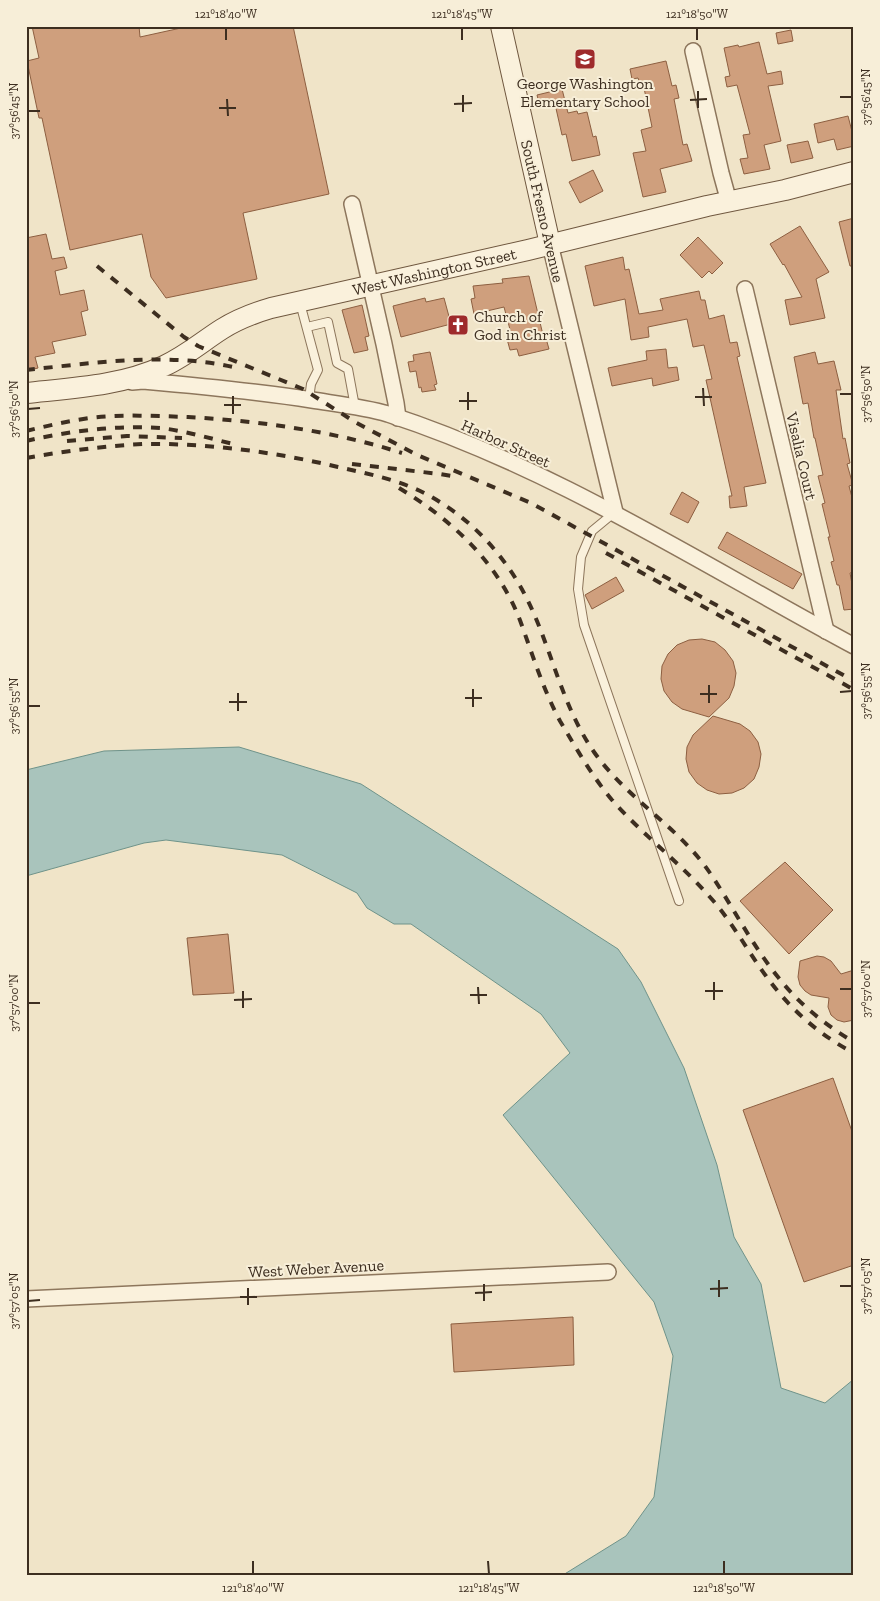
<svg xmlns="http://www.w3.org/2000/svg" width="880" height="1601" viewBox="0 0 880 1601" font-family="'Zilla Slab',serif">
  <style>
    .water { fill: #a9c4bc; stroke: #6f938a }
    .building { fill: #cf9f7d; stroke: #8d5f41 }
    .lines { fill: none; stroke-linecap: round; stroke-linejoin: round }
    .lane-casing { stroke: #8d765c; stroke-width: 10 }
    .street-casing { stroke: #8d765c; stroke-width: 18 }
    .secondary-casing { stroke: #6f573f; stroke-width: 22 }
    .lane { stroke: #faf1dc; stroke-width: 8 }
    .street { stroke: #faf1dc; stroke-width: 15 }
    .secondary { stroke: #faf1dc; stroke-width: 20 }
    .rail { stroke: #3d2e20; stroke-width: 4; stroke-dasharray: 9 9; stroke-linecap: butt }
    .ticks { fill: none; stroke: #3d2e20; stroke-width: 2 }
    .labels { text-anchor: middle; stroke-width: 4; stroke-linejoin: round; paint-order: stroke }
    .poi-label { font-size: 16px; fill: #3d2e20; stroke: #f7eed8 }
    .street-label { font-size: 16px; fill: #3d2e20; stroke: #f7eed8 }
    .neatline { fill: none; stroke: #3d2e20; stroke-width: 2 }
    .ticks-label { font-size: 12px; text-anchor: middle; fill: #3d2e20 }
  </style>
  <rect width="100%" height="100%" fill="#f0e4c8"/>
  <path class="water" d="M239,747L361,784L618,949L641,982L684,1068L717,1165L734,1237L761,1284L781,1388L825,1403L854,1379V1575H563L626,1536L654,1497L673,1356L654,1302L503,1115L570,1053L541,1014L411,924H394L367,908L357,893L282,855L166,840L144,843L26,876V770L104,751Z"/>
  <g class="building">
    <path d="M32,26H139L140,37L190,26H293L329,194L243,213L257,279L166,298L151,277L142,234L70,250L42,118H39L27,61L39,58Z"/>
    <path d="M791,30L793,41L778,44L776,33Z"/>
    <path d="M759,42L767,74L781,71L783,84L768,86L781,141L764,145L770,169L744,174L740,159L748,158L743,135L750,134L737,85L727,87L725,77L730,76L724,48L738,45L739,47Z"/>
    <path d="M666,61L672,86L676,85L679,98L674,99L683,145L687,144L692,161L660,169L666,192L643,197L633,153L646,151L641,130L652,127L643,83H640L638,78L632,79L630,69Z"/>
    <path d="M562,89L568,113L577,111L578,114L587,112L593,137L596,136L600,155L572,161L566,134L562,135L555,104L540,107L537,95Z"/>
    <path d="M848,116L854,139V146L837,150L834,139L818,143L814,124Z"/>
    <path d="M808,141L813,158L791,163L787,145Z"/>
    <path d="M593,170L603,191L580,203L569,182Z"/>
    <path d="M854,218V266H850L839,222Z"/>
    <path d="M800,226L829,272L816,279L825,318L790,325L785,300L802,297L784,264L783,265L770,244Z"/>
    <path d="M46,234L52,259L64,257L67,268L55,271L60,295L84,290L88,310L81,312L86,335L52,342L55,353L35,357L38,368L26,371V238Z"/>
    <path d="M698,237L723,263L712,274L709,271L702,278L680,255Z"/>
    <path d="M623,257L625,270L629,269L639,314L663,310L660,299L699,291L701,300H705L709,319L724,315L730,343L737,342L740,356L737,357L766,483L744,487L747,506L730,508L729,496H732L706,380L712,379L704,345L693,347L687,319L648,327L649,337L631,340L625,299L594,306L585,266Z"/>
    <path d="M529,276L543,335H545L549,349L519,356L517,349L510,350L507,339L512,337L504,307L474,314L471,299L475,298L473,286L503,283L502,279Z"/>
    <path d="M425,298L426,302L444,298L451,324L401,337L393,306Z"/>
    <path d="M362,305L369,336L365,337L368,350L354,353L342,310Z"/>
    <path d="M666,349L668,368L677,367L679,380L653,386L652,378L612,386L608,368L647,360L646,351Z"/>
    <path d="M430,352L437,384L434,385L436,390L422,392L421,387L419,388L416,371L410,372L408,362L414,361L413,355Z"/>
    <path d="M815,352L818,364L834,361L841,390H836L843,439L845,438L850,463L847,464L853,485L849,486L854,505V572L850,573L854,595V609L844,610L839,585H837L831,562L834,561L828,537H830L822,504L825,503L818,476L823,475L815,438H814L808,403L803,404L794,357Z"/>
    <path d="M682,492L699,502L688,523L670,514Z"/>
    <path d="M727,532L802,574L793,589L718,548Z"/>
    <path d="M616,577L624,591L592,609L585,595Z"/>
    <path d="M702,639L715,642L725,650L733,661L736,673L734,686L729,698L709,717L682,709L672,702L664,691L661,679L662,666L668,654L677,645L689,640Z"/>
    <path d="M713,716L740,724L750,731L758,742L761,754L759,767L754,779L744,788L732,793L719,794L707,790L697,783L689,772L686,759L687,747L693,735Z"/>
    <path d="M785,862L833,910L789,954L740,901Z"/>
    <path d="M228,934L234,993L193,995L187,938Z"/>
    <path d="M817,956L824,957L831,961L841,974L854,970V1020L844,1022L837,1020L831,1015L828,1007L829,998L811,995L805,991L800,985L798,977L800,961Z"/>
    <path d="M833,1078L854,1137V1265L804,1282L743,1110Z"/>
    <path d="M573,1317L574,1365L454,1372L451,1324Z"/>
  </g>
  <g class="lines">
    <g class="lane-casing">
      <g id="lane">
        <path d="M300,303L318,370L311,384L309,399"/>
        <path d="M307,327L328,322L337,363L348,369L355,407"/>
        <path d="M615,512L592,531L581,557L578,589L584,625L679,901"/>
      </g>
    </g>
    <g class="street-casing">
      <g id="street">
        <path d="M693,51L721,173L729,202"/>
        <path d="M352,204L384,344L396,403L398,418"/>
        <path d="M550,244L615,512"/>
        <path d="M745,289L826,631"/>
        <path d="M132,382L143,381C200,386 256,391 312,400C337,404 364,407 388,414C554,468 701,564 854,646"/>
        <path d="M26,1299L608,1272"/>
      </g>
    </g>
    <g class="secondary-casing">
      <g id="secondary">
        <path d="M501,26L550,244"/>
        <path id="s1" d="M26,393C73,388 121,386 164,366C186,356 203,341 222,329C238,319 254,313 271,308L528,250L707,206L785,190L854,172"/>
      </g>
    </g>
    <use href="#lane" class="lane"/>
    <use href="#street" class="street"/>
    <use href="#secondary" class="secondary"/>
    <g class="rail">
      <path d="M97,266L184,337L198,346L303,389L355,422L417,455L531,503L854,681"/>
      <path d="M26,370C93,363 167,352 233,367"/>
      <path d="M26,431C47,426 68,421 90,418C122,414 156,416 188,417C260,421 333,431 402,453"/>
      <path d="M26,441C69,431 117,425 161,428C185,431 209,438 233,444"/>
      <path d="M67,441L127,436L182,438"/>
      <path d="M26,458C65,451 104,446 143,444C208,443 275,452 338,467C369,474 400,480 428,495C461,513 489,539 510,570C549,626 555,696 594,752C627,799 679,827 710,873C733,907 752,945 778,977C798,1003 825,1025 854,1042"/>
      <path d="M352,464L440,474L457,477"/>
      <path d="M399,488C452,520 499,563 521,623C533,656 543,689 560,721C576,748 592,776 612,800C642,834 679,862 709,896C731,920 747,950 766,976C789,1008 819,1035 854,1053"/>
      <path d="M606,553L851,688"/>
    </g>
  </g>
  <path class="ticks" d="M226,28V40M462,28V40M697,28V40M698,91V108M463,95V112M840,97H852M227,99L228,116M690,100L707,99M454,104L472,103M219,108H236M28,111H40M703,388L704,406M468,392V410M840,394H852M233,396V414M695,397H712M459,401H477M224,405H241M28,409L40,408M709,685V703M473,689V707M840,692L852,691M238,693V711M700,694H717M465,698H482M229,702H247M28,706H40M714,982V1000M478,987L479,1004M840,989H852M243,991V1008M705,991H723M470,995H487M234,1000L252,999M28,1003H40M719,1280V1297M484,1284V1301M840,1286H852M248,1288V1305M710,1289L728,1288M475,1293L492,1292M240,1297H257M28,1301L40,1300M253,1561V1574M488,1561L489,1574M724,1561V1574"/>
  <defs>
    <g id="school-square" transform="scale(1.125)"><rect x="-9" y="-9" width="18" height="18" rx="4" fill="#9e2a2b" stroke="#f7eed8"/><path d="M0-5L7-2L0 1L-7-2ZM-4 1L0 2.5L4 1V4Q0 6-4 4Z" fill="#fff"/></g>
    <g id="church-square" transform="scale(1.125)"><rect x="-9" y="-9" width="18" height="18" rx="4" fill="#9e2a2b" stroke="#f7eed8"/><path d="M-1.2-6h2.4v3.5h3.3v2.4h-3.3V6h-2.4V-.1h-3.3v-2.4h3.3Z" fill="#fff"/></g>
  </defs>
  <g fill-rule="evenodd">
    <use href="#school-square" x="585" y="59"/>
    <use href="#church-square" x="458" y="325"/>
  </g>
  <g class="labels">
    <g class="poi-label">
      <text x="585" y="89">George Washington<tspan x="585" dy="18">Elementary School</tspan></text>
      <text x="474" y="322" text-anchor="start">Church of<tspan x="474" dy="18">God in Christ</tspan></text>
    </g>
    <g class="street-label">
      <text transform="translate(543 211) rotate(77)" y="6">South Fresno Avenue</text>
      <text dy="6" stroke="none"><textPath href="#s1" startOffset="431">West Washington Street</textPath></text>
      <text transform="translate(506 443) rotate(24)" y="6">Harbor Street</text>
      <text transform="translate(802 456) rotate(77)" y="6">Visalia Court</text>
      <text transform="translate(316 1268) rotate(-3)" y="6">West Weber Avenue</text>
    </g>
  </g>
  <rect width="880" height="1601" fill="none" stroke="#f7eed8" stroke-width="55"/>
  <rect x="28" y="28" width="824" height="1546" class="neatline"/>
  <g class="ticks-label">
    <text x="226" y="18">121°18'40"W</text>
    <text x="462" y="18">121°18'45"W</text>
    <text x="697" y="18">121°18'50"W</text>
    <text transform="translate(866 97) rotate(-90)" y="4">37°56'45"N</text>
    <text transform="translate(14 111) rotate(-90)" y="4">37°56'45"N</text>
    <text transform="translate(866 394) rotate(-90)" y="4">37°56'50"N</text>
    <text transform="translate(14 409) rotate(-90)" y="4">37°56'50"N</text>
    <text transform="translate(866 691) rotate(-90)" y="4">37°56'55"N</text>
    <text transform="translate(14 706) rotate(-90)" y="4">37°56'55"N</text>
    <text transform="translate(866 989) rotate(-90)" y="4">37°57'00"N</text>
    <text transform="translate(14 1003) rotate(-90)" y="4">37°57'00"N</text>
    <text transform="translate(866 1286) rotate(-90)" y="4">37°57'05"N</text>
    <text transform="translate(14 1301) rotate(-90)" y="4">37°57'05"N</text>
    <text x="253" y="1592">121°18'40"W</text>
    <text x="489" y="1592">121°18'45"W</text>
    <text x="724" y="1592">121°18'50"W</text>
  </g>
</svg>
